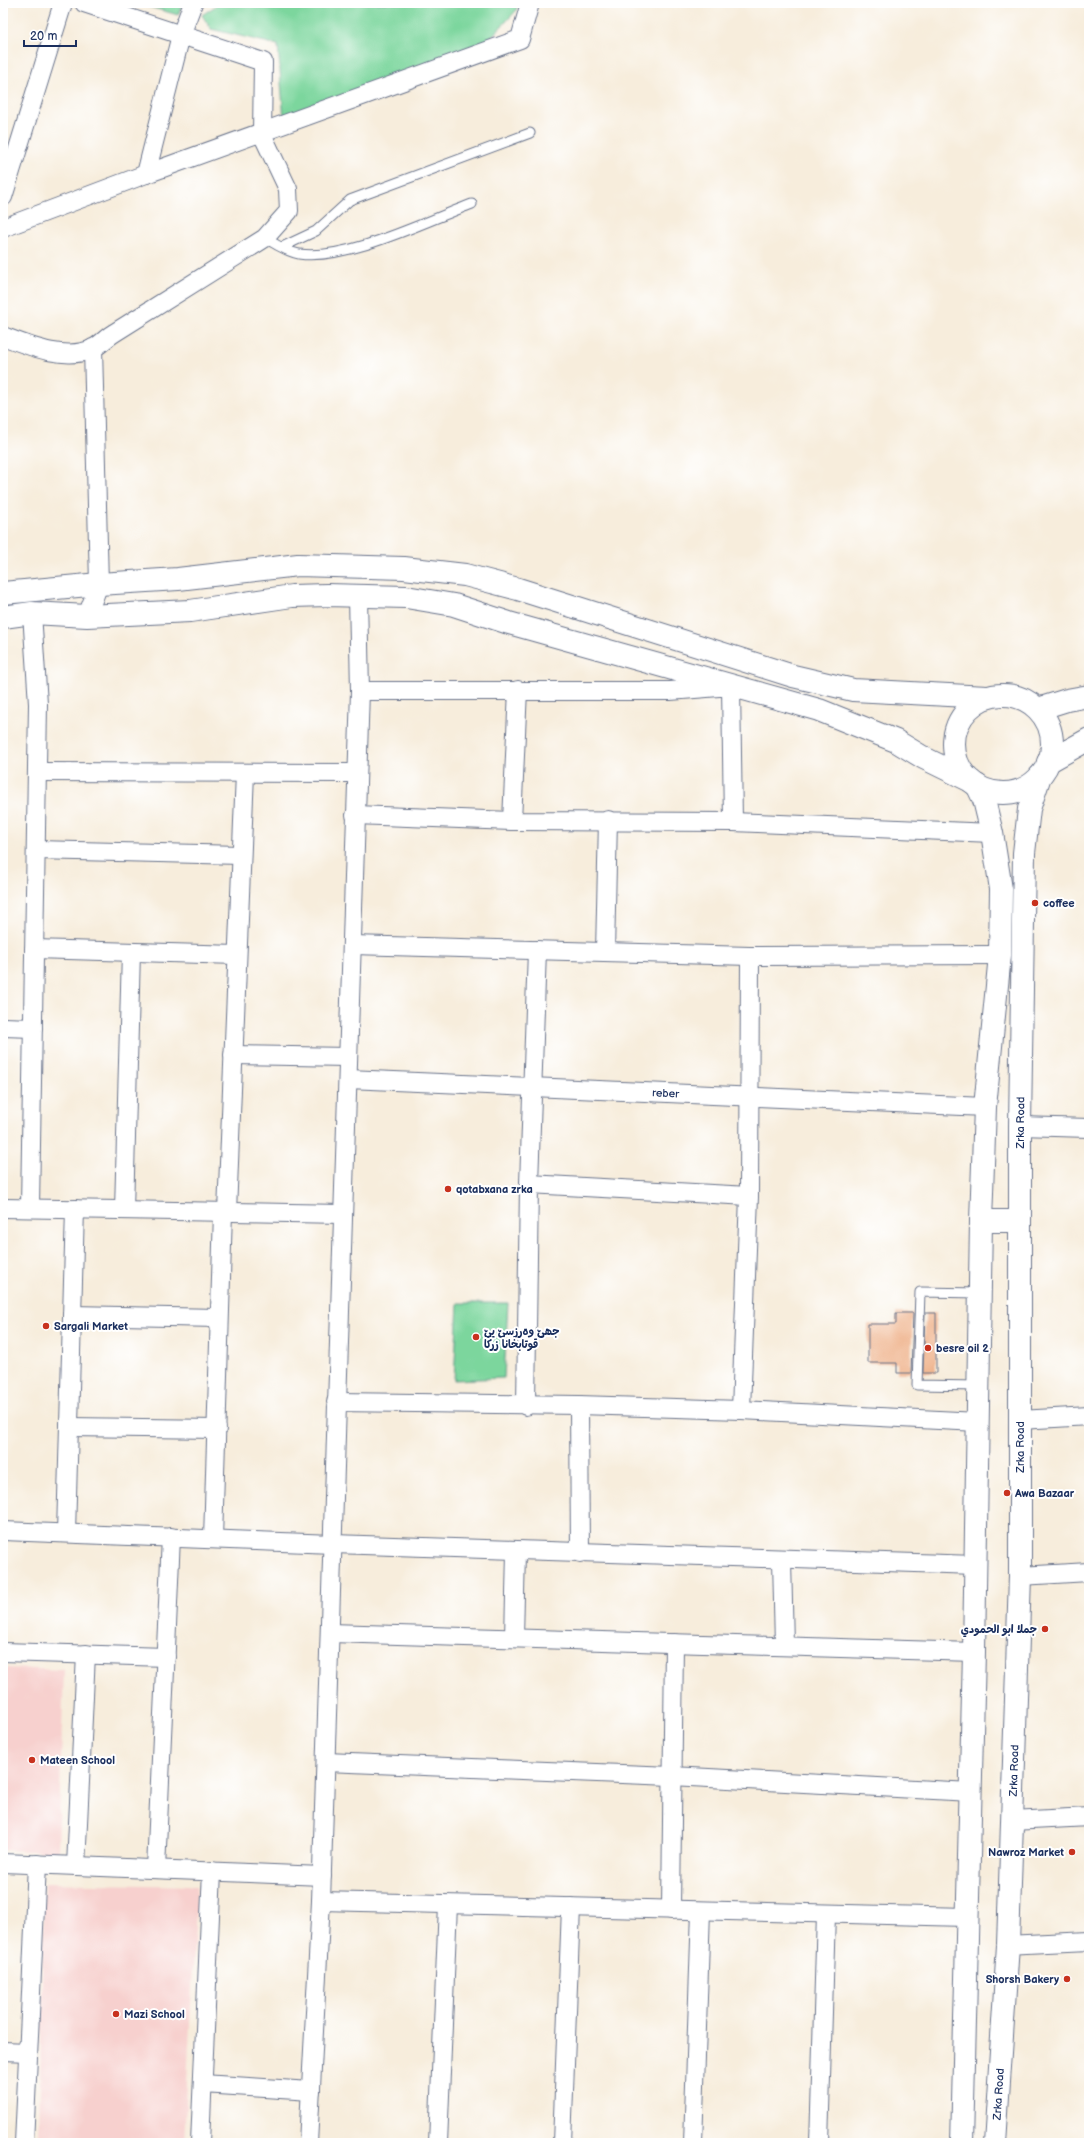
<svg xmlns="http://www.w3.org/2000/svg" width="1092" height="2146" viewBox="0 0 1092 2146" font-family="'Balsamiq Sans','Playpen Sans Arabic',sans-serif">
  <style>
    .built { fill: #f7d0ce }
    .green { fill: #7bd69d; stroke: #4b827e }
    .building { fill: #efb38c }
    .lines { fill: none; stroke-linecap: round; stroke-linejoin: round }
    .lane-casing { stroke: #68728a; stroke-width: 11 }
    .street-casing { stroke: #68728a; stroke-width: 20 }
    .primary-casing { stroke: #68728a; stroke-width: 24 }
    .lane { stroke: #fff; stroke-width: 9 }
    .street { stroke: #fff; stroke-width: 18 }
    .primary { stroke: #fff; stroke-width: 22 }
    .poi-dot { fill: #c8321e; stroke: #fff; stroke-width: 1.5 }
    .labels { text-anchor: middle; stroke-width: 4; stroke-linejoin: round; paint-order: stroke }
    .poi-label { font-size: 11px; font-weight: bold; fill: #1b2f5e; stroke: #fff; text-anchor: start }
    .street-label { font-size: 11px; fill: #1b2f5e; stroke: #fff }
  </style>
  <rect width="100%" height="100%" fill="#fff"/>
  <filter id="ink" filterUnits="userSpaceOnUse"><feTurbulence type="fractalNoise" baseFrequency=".025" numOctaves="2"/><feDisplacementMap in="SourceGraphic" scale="8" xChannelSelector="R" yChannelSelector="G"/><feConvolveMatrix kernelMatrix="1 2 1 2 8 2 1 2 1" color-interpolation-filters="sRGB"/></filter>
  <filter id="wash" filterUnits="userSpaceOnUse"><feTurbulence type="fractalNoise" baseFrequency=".012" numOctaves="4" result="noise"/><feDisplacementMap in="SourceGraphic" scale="16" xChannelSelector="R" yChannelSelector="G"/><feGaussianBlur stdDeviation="0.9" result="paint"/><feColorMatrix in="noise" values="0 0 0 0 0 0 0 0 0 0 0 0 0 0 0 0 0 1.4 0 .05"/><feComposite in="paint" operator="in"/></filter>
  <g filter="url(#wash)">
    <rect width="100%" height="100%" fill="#f7eddc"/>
    <g class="built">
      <path d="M3,1668L64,1670L58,1852L3,1850Z"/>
      <path d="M44,1883L197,1886L184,2143H39Z"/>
    </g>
    <g class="green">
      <path d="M135,3H183L178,15Z"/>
      <path d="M220,3H518L516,11L489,39L284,120L278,45L211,29L202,15Z"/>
      <path d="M458,1303H508L504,1378L454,1380Z"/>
    </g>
    <g id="blocks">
      <g class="building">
        <path d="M896,1313H913L911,1373H897V1363H868V1324H896Z"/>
        <path d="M925,1313H936V1373H923Z"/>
      </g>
    </g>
  </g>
  <g filter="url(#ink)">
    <use href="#blocks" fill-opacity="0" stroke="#68728a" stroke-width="1"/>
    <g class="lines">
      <g class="lane-casing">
        <g id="lane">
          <path d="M265,238C275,244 287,252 299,254C347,261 426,221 472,204"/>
          <path d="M282,247L316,231L350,200L530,133"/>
          <path d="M978,1386L917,1385L920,1292L980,1293"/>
        </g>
      </g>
      <g class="street-casing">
        <g id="street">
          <path d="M193,3L181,35L146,174L520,39L530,3"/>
          <path d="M3,197L63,3"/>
          <path d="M3,228L146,174"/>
          <path d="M3,336C29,346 67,362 94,348C101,344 107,337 114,333L265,238L289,211L288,189L262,134L263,62L84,3"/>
          <path d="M87,616L99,584L93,348"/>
          <path d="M360,691H670L731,686L733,822"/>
          <path d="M37,772L357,773"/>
          <path d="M355,815L512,821L733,822L992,833"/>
          <path d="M512,821L518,690"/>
          <path d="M36,850L241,855"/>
          <path d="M352,945L750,956L1000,955"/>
          <path d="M34,949L237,955"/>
          <path d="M605,952L608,820"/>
          <path d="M3,1027L33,1028"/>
          <path d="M233,1055L348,1057"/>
          <path id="s1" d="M348,1079L985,1107"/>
          <path d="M1020,1126L1089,1128"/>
          <path d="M529,1184L749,1196"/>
          <path d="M3,1208L343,1214"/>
          <path d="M30,1208L38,704L32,613"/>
          <path d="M124,1210L131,952"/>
          <path d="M227,1212L245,773"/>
          <path d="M72,1315L218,1318"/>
          <path d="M336,1402L579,1405L741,1410L978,1422"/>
          <path d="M579,1405L580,1553"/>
          <path d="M526,1406L529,1184L537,950"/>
          <path d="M741,1410L749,1196L750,956"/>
          <path d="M1020,1420L1089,1416"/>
          <path d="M69,1427L217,1429"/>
          <path d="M3,1531L333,1544L976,1565"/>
          <path d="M66,1533L75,1209"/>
          <path d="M213,1539L223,1212"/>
          <path d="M782,1559L784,1646"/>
          <path d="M1020,1576L1089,1572"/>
          <path d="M330,1633L974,1652"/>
          <path d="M514,1638L516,1551"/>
          <path d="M3,1652L166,1657"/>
          <path d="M326,1762L672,1776L971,1792"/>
          <path d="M1012,1821L1089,1817"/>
          <path d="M3,1863L322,1876"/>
          <path d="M76,1866L86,1654"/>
          <path d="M156,1869L171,1537"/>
          <path d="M321,1901L967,1917"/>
          <path d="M671,1910L674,1643"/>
          <path d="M1008,1945L1089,1941"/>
          <path d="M3,2051L28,2052"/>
          <path d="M203,2084L311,2091"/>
          <path d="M24,2143L37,1864"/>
          <path d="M200,2143L212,1871"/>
          <path d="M308,2143L321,1901L360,691L358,596"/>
          <path d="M438,2143L448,1905"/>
          <path d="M562,2143L571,1907"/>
          <path d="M693,2143L701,1911"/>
          <path d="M819,2143L826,1914"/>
        </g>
      </g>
      <g class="primary-casing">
        <g id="primary">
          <path d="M3,593L99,584L178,579L298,565L404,568L465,575L518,589L793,676L853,690L987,697"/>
          <path d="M3,617L32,613L87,616L190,611L292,596L327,595L406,597L454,605L509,623L819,710L896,741L924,758L971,781"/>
          <circle cx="1003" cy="744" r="49"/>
          <path d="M1038,709L1067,700L1089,696"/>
          <path d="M1048,762L1089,739"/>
          <path d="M981,1221H1020"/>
          <path d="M962,2143L974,1652L981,1221L985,1107L1000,955L1001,889L992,833L984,800L977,785"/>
          <path id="s2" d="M995,2143L1008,1945L1020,1576V1126L1024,853L1029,809L1040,776"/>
        </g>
      </g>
      <use href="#lane" class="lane"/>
      <use href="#street" class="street"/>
      <use href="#primary" class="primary"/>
    </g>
  </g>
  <g class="poi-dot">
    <circle cx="1035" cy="903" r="4"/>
    <circle cx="448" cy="1189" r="4"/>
    <circle cx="46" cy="1326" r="4"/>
    <circle cx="476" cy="1337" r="4"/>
    <circle cx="928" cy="1348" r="4"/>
    <circle cx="1007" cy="1493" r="4"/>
    <circle cx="1045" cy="1629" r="4"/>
    <circle cx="32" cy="1760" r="4"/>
    <circle cx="1072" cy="1852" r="4"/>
    <circle cx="1067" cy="1979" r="4"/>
    <circle cx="116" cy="2014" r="4"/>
  </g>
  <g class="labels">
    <g class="poi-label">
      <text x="1043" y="907">coffee</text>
      <text x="456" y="1193">qotabxana zrka</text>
      <text x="54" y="1330">Sargali Market</text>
      <text x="484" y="1335">جھێ وەرزسێ یێ<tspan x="484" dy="13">قوتابخانا زرکا</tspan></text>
      <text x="936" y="1352">besre oil 2</text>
      <text x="1015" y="1497">Awa Bazaar</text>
      <text x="1037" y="1633" text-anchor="end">جملا ابو الحمودي</text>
      <text x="40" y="1764">Mateen School</text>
      <text x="1064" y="1856" text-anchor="end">Nawroz Market</text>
      <text x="1059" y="1983" text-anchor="end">Shorsh Bakery</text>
      <text x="124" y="2018">Mazi School</text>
    </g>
    <g class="street-label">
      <text dy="4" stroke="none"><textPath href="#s1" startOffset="318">reber</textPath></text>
      <text dy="4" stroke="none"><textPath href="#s2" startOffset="1021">Zrka Road</textPath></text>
      <text transform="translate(1020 1447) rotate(-90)" y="4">Zrka Road</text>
      <text dy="4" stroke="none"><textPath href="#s2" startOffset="373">Zrka Road</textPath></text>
      <text dy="4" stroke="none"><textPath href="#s2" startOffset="49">Zrka Road</textPath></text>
    </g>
  </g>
  <rect width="1092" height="2146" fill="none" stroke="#fff" stroke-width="16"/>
  <path d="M24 40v6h52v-6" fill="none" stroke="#1b2f5e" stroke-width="2"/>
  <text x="30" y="40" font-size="12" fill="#1b2f5e" stroke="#ffffff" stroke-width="3" paint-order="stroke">20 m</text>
</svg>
